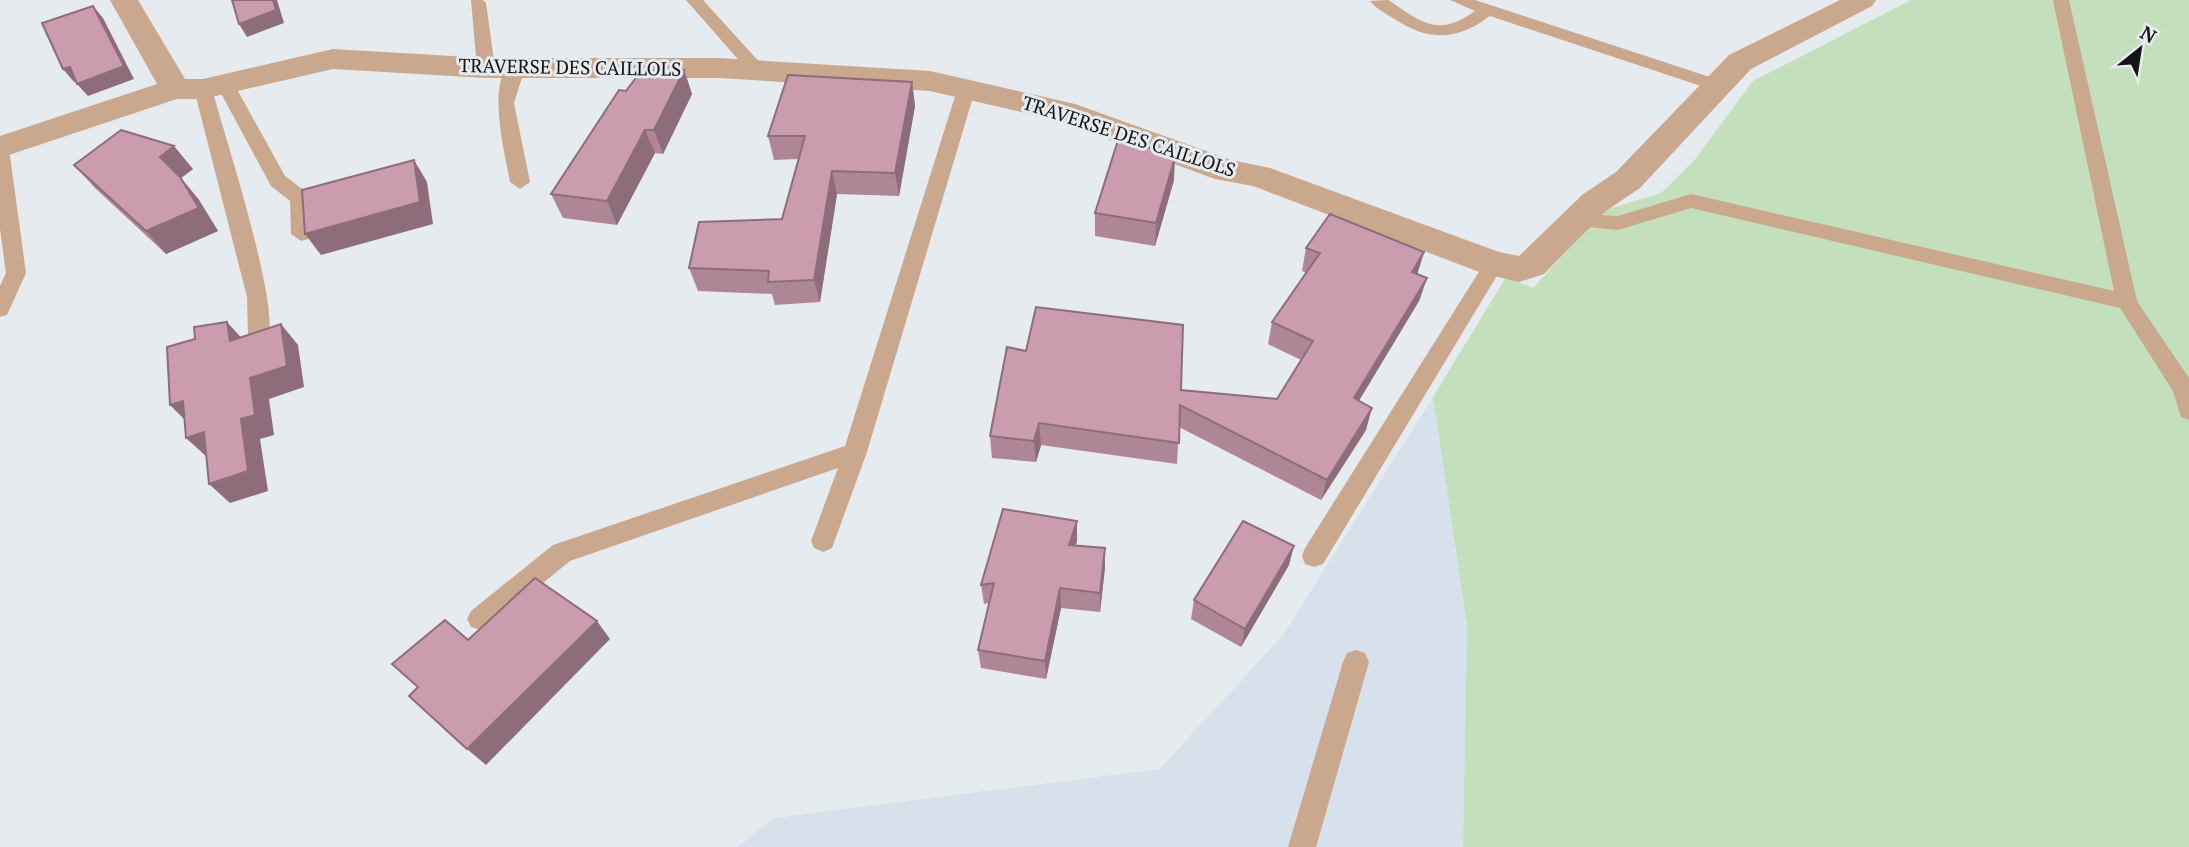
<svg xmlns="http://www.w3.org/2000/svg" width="2189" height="847" viewBox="0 0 2189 847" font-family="'PT Serif',serif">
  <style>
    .built { fill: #d7e1ec }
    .green { fill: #c3dfbc }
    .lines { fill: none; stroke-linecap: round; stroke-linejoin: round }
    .service { fill: #c9a88d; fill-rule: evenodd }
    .minor { fill: #c9a88d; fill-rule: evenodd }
    .wall { fill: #af8696 }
    .shaded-wall { fill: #8e6d7a }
    .building { fill: #cb9cae; stroke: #8e6d7a; stroke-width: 2 }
    .labels { text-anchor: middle; stroke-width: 6; stroke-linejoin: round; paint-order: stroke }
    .street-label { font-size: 19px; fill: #131416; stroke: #e6ebf0 }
  </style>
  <rect width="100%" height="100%" fill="#e6ebf0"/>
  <path class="built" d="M1433,397L1467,625L1463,847H737L774,818L1160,769L1283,635Z"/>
  <path class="green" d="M1911,0H2189V847H1463L1467,625L1433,397L1506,277L1533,288L1605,210L1661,193L1693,162L1753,81Z"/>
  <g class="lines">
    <g class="service">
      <path d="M471,0H483L486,3L495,68L486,74L477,68Z"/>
      <path d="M686,0H703L762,65L765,69L762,73H750Z"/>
      <path d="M1388,0C1422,22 1437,38 1475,11L1450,0H1475L1722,81L1725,85L1716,91L1710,89L1490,16C1458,40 1430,42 1396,20C1387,14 1376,9 1370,1Z"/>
      <path d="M2053,0H2069L2137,301L2189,378V420L2181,417L2173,391L2120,308L1691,208L1618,230L1589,227L1575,221L1572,216L1582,209L1598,215L1618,216L1691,194L2114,291Z"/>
      <path d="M516,62L525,68L514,103L530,182L520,189L510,182C506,158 483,71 516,62Z"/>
      <path d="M225,78L234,84L285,176L306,192L310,201L311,234L308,239L301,241L291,234L290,201L271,186L216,84Z"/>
      <path d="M967,81L976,87L867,452L832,548L823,552L814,548L811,541L838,468L570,561L489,627L480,630L471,627L467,619L471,611L553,545L845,446L958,87Z"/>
      <path d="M203,83L212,89C223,131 283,312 267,342H251L248,336L247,297L194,89Z"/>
      <path d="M0,150L10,156L26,273L7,315L0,317V286L6,273L0,229Z"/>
      <path d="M1494,256L1501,259L1504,264L1323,564L1314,567L1305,564L1302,556L1305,548L1487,259Z"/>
      <path d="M1356,650L1365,653L1369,662L1316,847H1288L1343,662L1347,653Z"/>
    </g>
    <path class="minor" d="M110,0H138L185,79H203L333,49L486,58H719L930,71L1075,104L1231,160L1270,168L1499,252L1519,256L1582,195L1616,172L1729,55L1840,0H1876L1872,6L1751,69L1640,188L1606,211L1544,274L1519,282L1482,273L1253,186L1215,179L1056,120L930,91L719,78H486L333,69L203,99H177L0,158V136L157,84Z"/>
  </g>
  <g class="wall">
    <path d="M684,70L692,94L663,154L655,153L617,225L563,218L551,194L626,91Z"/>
    <path d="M912,82L915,106L899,196L837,194L820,302L775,305L772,294L698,291L689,268L782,219L798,159L774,160L768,136Z"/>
    <path d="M74,165L193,169L181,178L199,200L218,231L166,254L95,188Z"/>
    <path d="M1174,180L1155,246L1095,236V213Z"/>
    <path d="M1306,248L1424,252L1417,274L1427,278L1419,301L1359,401L1366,430L1321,500L1179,427L1177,464L1041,445L1036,462L992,458L990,436L1007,347L1181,390L1277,399L1301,360L1268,344L1272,322L1306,273L1302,271Z"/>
    <path d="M1077,521V541L1076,545L1105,548V567L1100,612L1061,608L1046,679L981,668L978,650L989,603L984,604L981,585Z"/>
    <path d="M1289,565L1241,647L1191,619L1194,600Z"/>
  </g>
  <g class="shaded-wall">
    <path d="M273,0H277L284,23L247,37L239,24Z"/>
    <path d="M93,6L103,18L134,79L88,96L77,84Z"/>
    <path d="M70,67L80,80L74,82L63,69Z"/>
    <path d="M684,70L692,94L663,154L654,130Z"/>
    <path d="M912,82L915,106L899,196L895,173Z"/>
    <path d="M645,130L655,153L617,225L607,201Z"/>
    <path d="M174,146L193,169L181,178L199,200L218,231L166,254L146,231L160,157Z"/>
    <path d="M1175,157L1174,180L1155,246L1156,223Z"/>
    <path d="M414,160L427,182L433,224L321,255L305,234Z"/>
    <path d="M832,171L837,194L820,302L814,280Z"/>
    <path d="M1424,252L1417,275L1412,272Z"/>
    <path d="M1427,278L1419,301L1347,420L1354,398Z"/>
    <path d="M227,322L246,343L230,341Z"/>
    <path d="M281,324L298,345L304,387L269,399L274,435L260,439L268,491L230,503L209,484L241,419L250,378Z"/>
    <path d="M183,401L190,425L170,405Z"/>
    <path d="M1372,408L1366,430L1321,500L1327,480Z"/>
    <path d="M1039,423L1041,445L1036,462L1034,441Z"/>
    <path d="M204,432L207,457L186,438Z"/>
    <path d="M1077,521V541L1069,564V545Z"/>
    <path d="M1294,546L1289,565L1241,647L1245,629Z"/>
    <path d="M1105,548V567L1100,612V593Z"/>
    <path d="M1060,588L1061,608L1046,679L1045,661Z"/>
    <path d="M597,621L610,639L486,765L467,749Z"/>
  </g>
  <g class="building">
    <path d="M232,0H273L276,10L239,24Z"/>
    <path d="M93,6L124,66L77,84L70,67L63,69L42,23Z"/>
    <path d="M684,70L654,130H645L607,201L551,194L619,90L626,91L641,71Z"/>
    <path d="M788,75L912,82L895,173L832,171L814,280L768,282L769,271L689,268L699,222L782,219L805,136H768Z"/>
    <path d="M121,130L174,146L160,157L180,177L199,208L146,231L74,165Z"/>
    <path d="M1119,137L1175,157L1156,223L1095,213Z"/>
    <path d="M414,160L420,202L305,234L302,190Z"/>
    <path d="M1330,214L1424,252L1412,272L1427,278L1354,398L1372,408L1327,480L1180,405L1179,443L1039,423L1034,441L990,436L1007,347L1026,351L1036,307L1183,325L1181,390L1277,399L1313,341L1272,322L1320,253L1306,248Z"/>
    <path d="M227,322L230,341L281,324L287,366L250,378L255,415L241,419L248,471L209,484L204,432L186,438L183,401L170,405L167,347L195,339L194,327Z"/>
    <path d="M1003,509L1077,521L1069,545L1105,548L1100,593L1060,588L1045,661L978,650L994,583L981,585Z"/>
    <path d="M1243,521L1294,546L1245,629L1194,600Z"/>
    <path d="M535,578L597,621L467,749L409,696L418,687L392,664L445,620L468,640Z"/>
  </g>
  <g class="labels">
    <g class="street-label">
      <text transform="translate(570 67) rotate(1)" y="7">TRAVERSE DES CAILLOLS</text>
      <text transform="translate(1129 136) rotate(18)" y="7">TRAVERSE DES CAILLOLS</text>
    </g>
  </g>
  <g transform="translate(2140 49) rotate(30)" stroke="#e6ebf0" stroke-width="5" paint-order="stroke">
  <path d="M0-5L12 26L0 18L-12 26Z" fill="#131416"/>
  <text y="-10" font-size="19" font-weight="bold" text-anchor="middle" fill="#131416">N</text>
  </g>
</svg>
